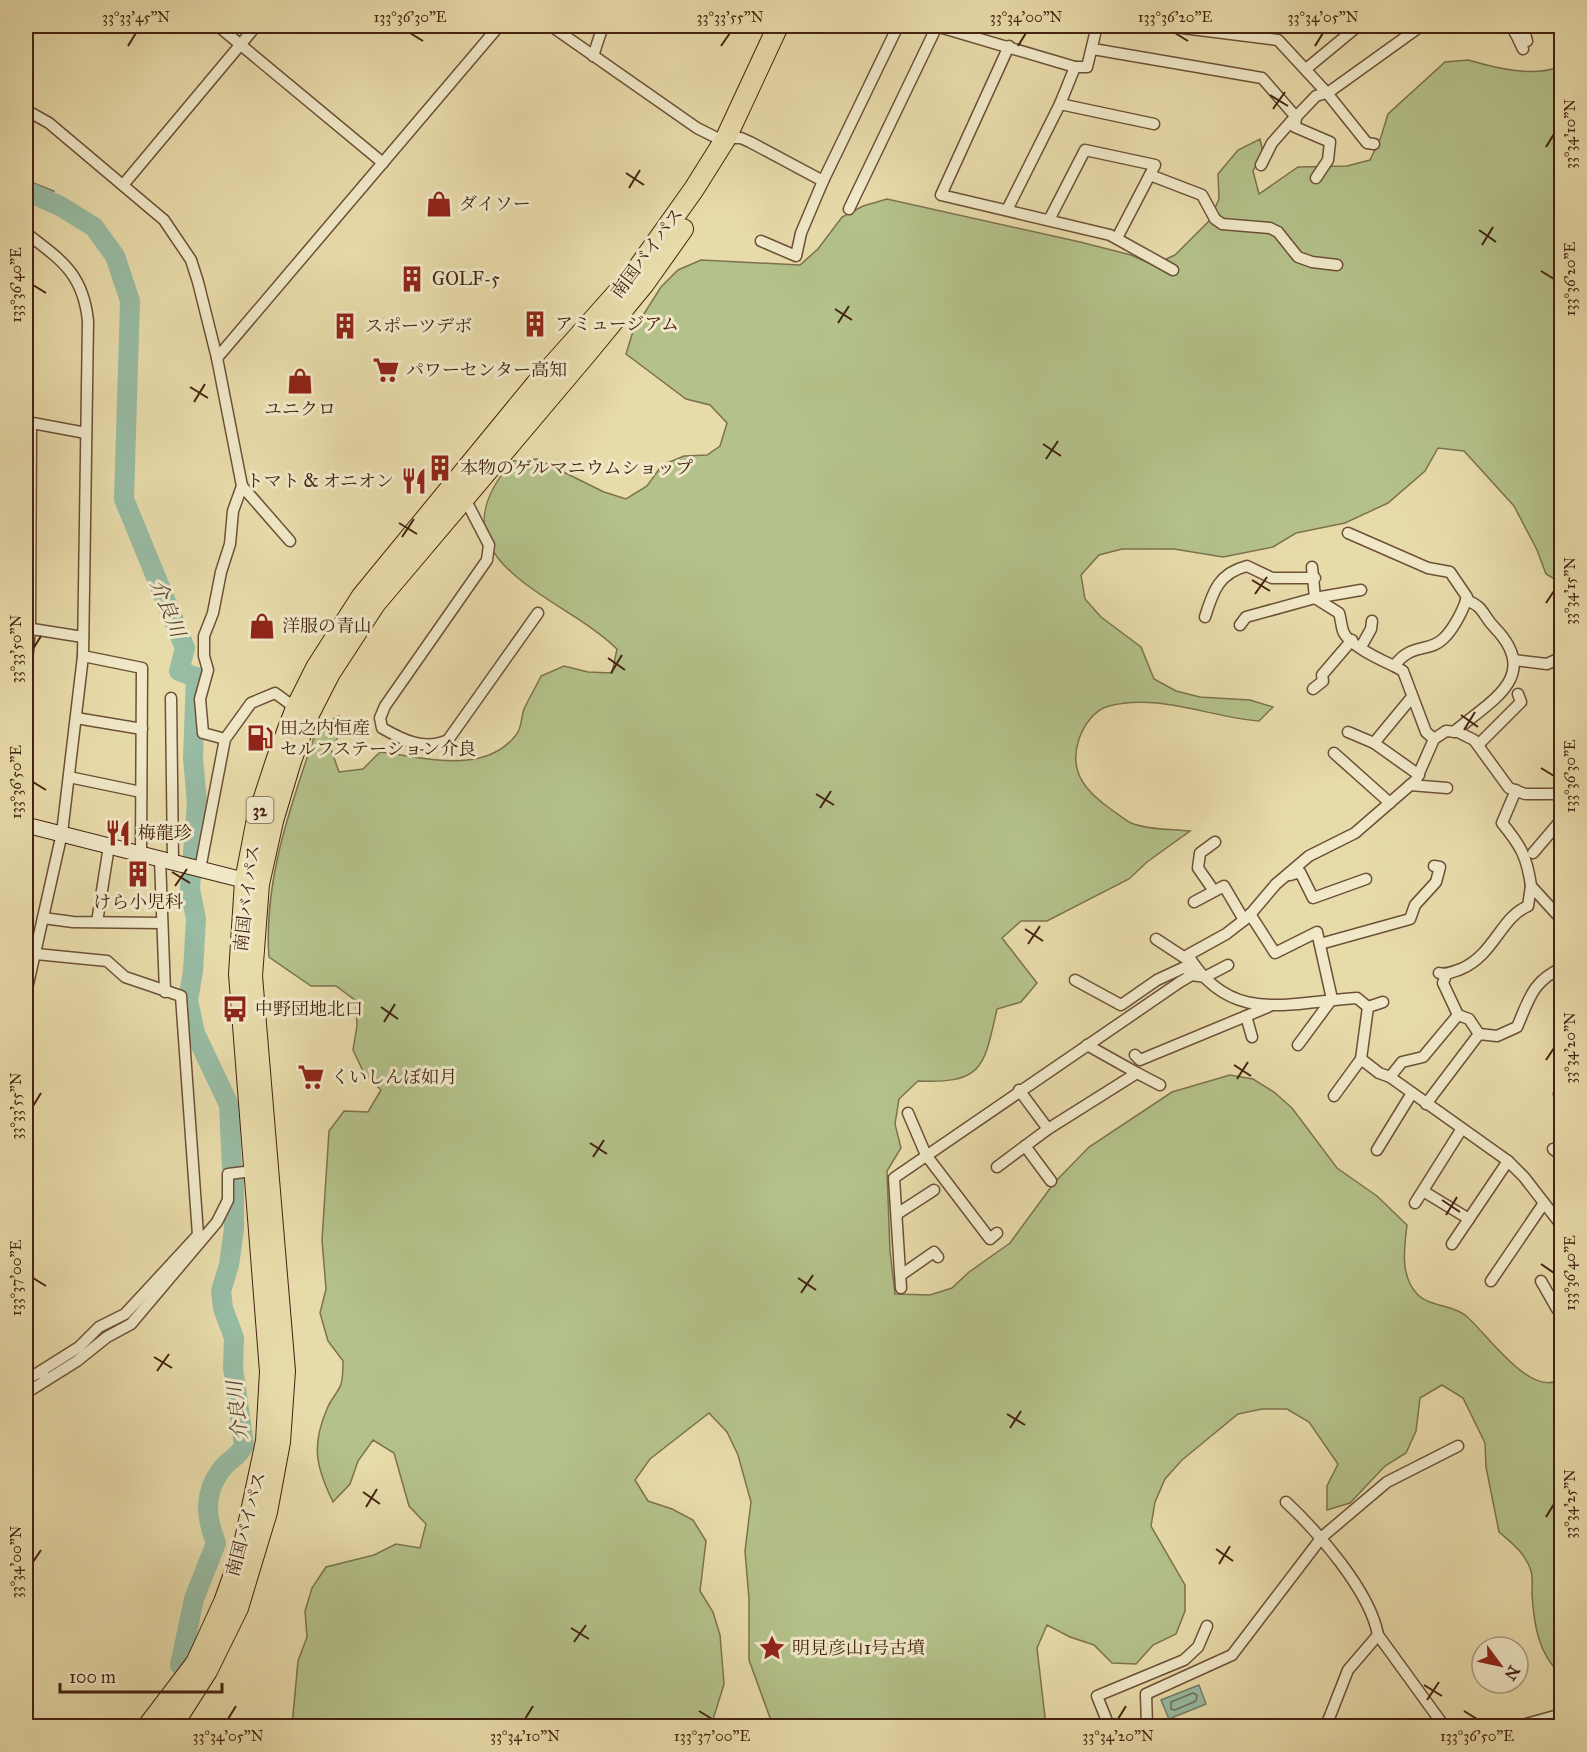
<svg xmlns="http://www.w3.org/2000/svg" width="1587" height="1752" viewBox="0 0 1587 1752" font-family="'IM FELL Great Primer','Noto Serif JP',serif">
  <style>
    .green { fill: #b4c18a; stroke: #7c724e; stroke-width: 1.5 }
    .water { fill: #98bca4; stroke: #767e69; stroke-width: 1.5 }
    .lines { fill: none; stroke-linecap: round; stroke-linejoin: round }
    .shore { stroke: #6e6f5a; stroke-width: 1.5 }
    .river { stroke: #98bca4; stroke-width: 20 }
    .street-casing { stroke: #6d5037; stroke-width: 13 }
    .secondary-casing { stroke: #421; stroke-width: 17 }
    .highway-casing { stroke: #421; stroke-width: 22 }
    .street { stroke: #f0e8c8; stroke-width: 10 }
    .secondary { stroke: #f0e8c8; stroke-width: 15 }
    .highway { stroke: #e8dbaa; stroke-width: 20 }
    .ticks { fill: none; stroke: #421; stroke-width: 2 }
    .labels { text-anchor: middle; stroke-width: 6; stroke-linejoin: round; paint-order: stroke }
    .shield { fill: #f0e8c8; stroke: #785d48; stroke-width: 1.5 }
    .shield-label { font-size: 16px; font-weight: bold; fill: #421 }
    .poi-label { font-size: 18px; fill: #421; stroke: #f0e8c8; text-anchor: start }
    .street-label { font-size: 18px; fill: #421; stroke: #f0e8c8 }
    .water-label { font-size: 20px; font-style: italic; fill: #594836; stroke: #f0e8c8 }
    .neatline { fill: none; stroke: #421; stroke-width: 2 }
    .ticks-label { font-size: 15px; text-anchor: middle; fill: #421 }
  </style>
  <rect width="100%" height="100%" fill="#e8dbaa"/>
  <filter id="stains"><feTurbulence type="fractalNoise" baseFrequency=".00333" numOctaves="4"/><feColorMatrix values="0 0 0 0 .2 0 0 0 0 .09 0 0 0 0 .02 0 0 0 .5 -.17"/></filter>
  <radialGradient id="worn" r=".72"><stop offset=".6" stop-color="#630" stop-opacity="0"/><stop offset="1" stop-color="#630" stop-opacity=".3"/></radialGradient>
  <path class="green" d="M1468,60C1496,68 1534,78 1561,66V583L1546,574L1537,550L1514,506L1464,451L1438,448L1425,471L1388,503L1345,523L1296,533L1273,547L1223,557L1174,549H1122L1099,555L1081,575L1085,599L1101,617L1141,647L1154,679L1176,691L1200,697L1250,700L1273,707L1259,721C1209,717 1158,693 1109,706C1094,710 1084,725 1079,739C1068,772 1086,792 1112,810C1118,814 1125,820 1131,823C1148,830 1172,829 1190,831L1147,862L1129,879L1047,921H1021L1002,938L1037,983L1021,1002L997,1009C984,1066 984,1084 918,1081L899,1099L895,1124L901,1148L887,1171L890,1251L895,1294L930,1295L952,1288L969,1272L1010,1243L1054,1183L1089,1147L1172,1092L1230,1075L1253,1079L1274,1092L1292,1108L1337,1168L1377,1196L1407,1225C1404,1249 1400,1277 1418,1295C1429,1306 1452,1305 1465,1315C1486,1332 1530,1399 1561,1379V1675C1538,1653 1534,1625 1532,1594C1532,1587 1533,1578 1531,1571C1526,1554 1512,1543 1499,1532L1486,1467L1485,1443L1463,1398L1442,1385L1420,1398L1416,1431L1406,1453L1385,1466L1350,1503L1327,1510V1486L1338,1464L1309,1422L1287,1409H1262L1238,1414L1182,1460L1165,1479L1155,1502L1151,1526L1185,1585V1611L1176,1634L1153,1645L1136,1664L1112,1663L1094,1645L1070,1637L1047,1625L1037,1648L1046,1726H773L749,1660V1599L745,1551L751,1502L738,1455L727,1432L709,1413L650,1459L635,1480L648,1501L672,1509L693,1520L706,1541L700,1591L713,1612L720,1635L724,1684L711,1726H292L298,1661L307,1637L305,1611L312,1588L326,1567L374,1555L396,1544L420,1548L426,1524L409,1506L394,1453L373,1440L358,1461L350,1484L333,1502C316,1467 311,1446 327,1409C330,1400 338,1393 341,1384C343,1377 343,1369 343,1361L328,1341L320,1313L326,1289L322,1240L329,1131L344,1111L368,1112L381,1090L364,1073L353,1050L357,1026L356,1001L336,986H311L269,957C263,879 293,799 318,726L339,716L344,727L331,749L339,772L363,769L380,752C424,757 484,776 516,735C522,729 521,717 524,709C529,698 536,687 541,676L564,666L588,672L612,673L617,649C563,595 424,561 513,461L537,459L604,492L626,499L647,486L662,465L684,456L707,455L720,446L727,423L710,405L686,399L626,354L633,331L661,287L678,270L701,260L800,265L818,249L842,217L863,206L887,199L1080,242L1131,255L1153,265L1175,255L1209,221L1219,199L1218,174L1238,150L1260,139L1263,152L1253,171L1259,194L1298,167L1347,166L1370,160L1381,137L1388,114L1445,62Z"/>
  <g class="water">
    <path d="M26,180L54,191L45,204L26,196Z"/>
    <path d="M1199,1685L1206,1704L1169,1719L1161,1700Z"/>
  </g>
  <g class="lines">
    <path class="shore" d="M1193,1693L1197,1695L1196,1701L1175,1710L1171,1709V1702Z"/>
    <g class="river">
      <path d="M26,191L60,206L94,227L115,256L130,301L124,499L185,648L179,671L196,677L193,758L197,803L190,889L196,919L193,971L188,1000L195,1033L229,1105L232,1168"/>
      <path d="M180,1665L194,1599L216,1543C206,1518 203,1494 221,1470C228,1460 239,1457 244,1445L233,1368L234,1338L223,1308L221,1291L229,1265L234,1229V1177"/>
    </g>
    <g class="street-casing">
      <g id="street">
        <path d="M218,26L383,163"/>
        <path d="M551,26L697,128L717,138H741L750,142L823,181L898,26"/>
        <path d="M936,26L1075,67H1087L1097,26"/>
        <path d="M1167,26L1278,40L1327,93L1367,143L1374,144"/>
        <path d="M1512,26L1523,49"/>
        <path d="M1515,33L1525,34L1527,41"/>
        <path d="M1009,46L941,195L1110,235L1173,270"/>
        <path d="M1093,49L1262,78L1296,117L1316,96L1329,92L1421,26"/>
        <path d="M593,56L603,26"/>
        <path d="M1306,69L1358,26"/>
        <path d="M1060,104L1154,124"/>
        <path d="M26,110L49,123L164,220L191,260L198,282L217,358L242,486L233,511L230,544L221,572L213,613L204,636V656L208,670L200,699L203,733L225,739"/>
        <path d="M1296,117L1295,127L1330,142L1328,160L1316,178"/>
        <path d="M1261,165L1272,143L1295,117"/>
        <path d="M1150,175L1202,195L1215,219L1222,224L1270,228L1278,232L1298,257L1312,262L1337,265"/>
        <path d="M123,185L256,26"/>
        <path d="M849,209L937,26"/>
        <path d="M1007,210L1060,104L1075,67"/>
        <path d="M1049,220L1085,150L1155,165L1117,238"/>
        <path d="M26,233C61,260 83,273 88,321L83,656L62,833L26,993"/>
        <path d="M761,241L796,256L801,233L823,181"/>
        <path d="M217,358L499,26"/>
        <path d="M26,381L27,422"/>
        <path d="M27,422L86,433"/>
        <path d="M242,486L290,541"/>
        <path d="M463,495L489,545L487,560L385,706L380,718L382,728C403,740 424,751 448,740L538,613"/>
        <path d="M1348,533L1428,568L1450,572L1467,597C1464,609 1453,630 1443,639C1428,653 1412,642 1394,666L1403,671L1426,732L1434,739"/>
        <path d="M1312,567L1315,598L1339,613C1341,619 1341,625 1343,631C1348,645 1381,660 1394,666"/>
        <path d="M1205,617C1213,591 1219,573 1247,566L1272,578H1315"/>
        <path d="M1240,625L1246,617L1315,598L1361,590"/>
        <path d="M26,628L83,637"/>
        <path d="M1361,647L1371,629L1372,621"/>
        <path d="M83,656L142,668L141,854"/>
        <path d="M1514,660L1547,664L1562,657"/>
        <path d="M26,673L30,628L31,423"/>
        <path d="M1313,689L1323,681L1322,675L1352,640"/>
        <path d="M1412,697L1374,743L1419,775"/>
        <path d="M171,698L173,862"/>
        <path d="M76,718L142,729"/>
        <path d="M1348,732L1374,743"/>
        <path d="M1454,732C1490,701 1542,677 1495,628C1482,615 1485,607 1466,600"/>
        <path d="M1478,745L1521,702L1518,694"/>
        <path d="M1334,753L1390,803"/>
        <path d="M69,777L141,792"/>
        <path d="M1410,785L1447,788"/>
        <path d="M1516,790L1502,823C1521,846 1527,857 1531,886"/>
        <path d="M1562,794H1525L1509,788L1474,740L1458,732L1446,731L1434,739L1416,780L1355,833L1309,856L1276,884L1248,917L1226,934L1188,955C1230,1026 1290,1002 1357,998L1368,1007L1361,1059L1379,1073L1390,1077L1508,1161L1524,1177L1562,1226"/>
        <path d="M1533,853L1562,819"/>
        <path d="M160,859L165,992"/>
        <path d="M200,869L225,739L251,703L275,693L297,709"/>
        <path d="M1290,875L1300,872L1313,898L1366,879"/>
        <path d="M1214,891L1198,868L1200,853L1215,842"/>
        <path d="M1194,902L1224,886L1244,920"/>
        <path d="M1250,914L1275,953L1317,932L1332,999L1298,1045"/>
        <path d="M43,918L73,922L162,923"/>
        <path d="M97,922L109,846"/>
        <path d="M1156,939L1185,958"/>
        <path d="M1320,944L1410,919L1415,905L1436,882L1440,867L1434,866"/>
        <path d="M26,953L107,961L125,977L181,996L198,1235L125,1314L99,1327L79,1347L41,1371"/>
        <path d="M1439,973C1447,975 1452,972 1461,969C1494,955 1501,917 1528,906L1531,886L1562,920"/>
        <path d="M1446,975L1443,983L1458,1015"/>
        <path d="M1075,980L1121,1005L1157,980L1185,967L1192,975"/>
        <path d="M1368,1007L1383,1002"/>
        <path d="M1246,1016L1252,1037"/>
        <path d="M1135,1055L1140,1060L1268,1007"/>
        <path d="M1137,1073L1160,1085"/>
        <path d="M1390,1077L1402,1062L1423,1057L1458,1015L1469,1019L1479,1034"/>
        <path d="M1019,1090L1048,1129"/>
        <path d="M1562,1091L1559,1094L1562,1096"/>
        <path d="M1334,1096L1361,1059"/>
        <path d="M1426,1104L1479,1034L1497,1036L1517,1027C1529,1000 1532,981 1562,968"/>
        <path d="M908,1113L926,1155L990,1239L997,1233"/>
        <path d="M1025,1146L1051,1181"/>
        <path d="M1553,1149L1562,1156"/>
        <path d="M1377,1150L1412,1093"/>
        <path d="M997,1167L1048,1129L1137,1073L1087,1045"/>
        <path d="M1423,1191L1469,1219"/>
        <path d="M1415,1203L1461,1130"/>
        <path d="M897,1214L934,1190"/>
        <path d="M1452,1244L1508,1161"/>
        <path d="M901,1275L934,1252L938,1257"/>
        <path d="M1491,1281L1544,1203"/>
        <path d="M1541,1281L1557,1309"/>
        <path d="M901,1288L894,1178L1180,982L1192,975L1205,977L1228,965"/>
        <path d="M26,1380L41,1371L44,1376"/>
        <path d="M26,1393L77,1361L107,1337L131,1324L217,1222L228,1200V1174L253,1171"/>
        <path d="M1286,1502C1318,1532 1370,1591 1378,1635L1444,1726"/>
        <path d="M1109,1726L1097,1696L1184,1660L1198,1647L1207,1626"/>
        <path d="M1147,1726L1146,1694L1232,1655L1322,1537L1387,1482L1458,1446"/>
        <path d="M1326,1726L1348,1670L1378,1635"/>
        <path d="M1519,1726L1562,1714"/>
      </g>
    </g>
    <g class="secondary-casing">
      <path id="secondary" d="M26,825L255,883"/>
    </g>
    <g class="highway-casing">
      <g id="highway">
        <path d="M148,1726L196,1663L224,1602L243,1549L266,1441L270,1372L239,974L245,881L257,819L277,758L296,708L316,668L362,596L536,384L633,275L694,189L726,138L778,26"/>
        <path d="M172,1726L207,1671L238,1608L267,1512L280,1442L285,1371L252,976L259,884L273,821L291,761L307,718L330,673L375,604L588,352L644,284L683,229"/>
      </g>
    </g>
    <use href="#street" class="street"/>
    <use href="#secondary" class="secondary"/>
    <use href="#highway" class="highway"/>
  </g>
  <path class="ticks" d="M410,33L423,41M1175,33L1188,41M128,46L136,33M721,46L730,33M1018,46L1026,33M1315,46L1323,33M1270,95L1288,106M1273,109L1285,92M1546,147L1554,134M626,173L644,185M629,188L640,170M1479,230L1496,242M1482,245L1493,227M1541,271L1554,279M33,285L46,293M835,309L852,320M838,323L849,306M190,387L208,398M194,402L205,384M1043,444L1061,456M1046,459L1058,441M399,523L417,534M402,537L414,519M1252,580L1270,591M1255,594L1267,577M1546,603L1554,591M33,649L41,636M608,658L625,670M611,673L622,655M1461,715L1478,727M1464,730L1475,712M1541,768L1554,776M33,782L46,790M816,794L834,805M820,808L831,791M172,872L190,883M175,886L187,869M1025,929L1043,941M1028,944L1040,926M381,1007L398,1019M384,1022L395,1004M1546,1060L1554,1048M1234,1065L1251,1076M1237,1079L1248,1062M33,1106L41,1093M590,1143L607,1154M593,1157L604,1140M1442,1200L1460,1212M1446,1215L1457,1197M1541,1264L1554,1273M33,1278L46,1286M798,1278L816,1290M801,1293L813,1275M154,1357L172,1368M157,1371L169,1354M1007,1414L1025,1425M1010,1428L1021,1411M363,1492L380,1504M366,1507L377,1489M1546,1517L1554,1504M1216,1549L1233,1561M33,1562L41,1550M1219,1564L1230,1546M571,1628L589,1639M574,1642L586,1625M1424,1685L1442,1696M1427,1700L1439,1682M699,1711L712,1719M1464,1711L1477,1719M228,1719L236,1706M525,1719L533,1706M1118,1719L1126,1706"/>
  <defs>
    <g id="shop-bare" transform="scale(2.07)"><path d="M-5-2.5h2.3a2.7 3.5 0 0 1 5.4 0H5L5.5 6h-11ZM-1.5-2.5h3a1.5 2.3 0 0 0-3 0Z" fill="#8f2418" stroke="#f0e8c8" stroke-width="2.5" paint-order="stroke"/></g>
    <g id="building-bare" transform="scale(2.07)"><path d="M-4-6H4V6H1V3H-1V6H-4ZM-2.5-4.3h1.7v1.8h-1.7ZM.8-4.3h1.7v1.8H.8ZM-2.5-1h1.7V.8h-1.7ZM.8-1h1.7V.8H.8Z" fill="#8f2418" stroke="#f0e8c8" stroke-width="2.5" paint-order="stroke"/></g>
    <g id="supermarket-bare" transform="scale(2.07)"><path d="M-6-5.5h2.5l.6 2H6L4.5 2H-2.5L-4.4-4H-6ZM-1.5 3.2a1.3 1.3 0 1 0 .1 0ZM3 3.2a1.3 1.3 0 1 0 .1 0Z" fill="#8f2418" stroke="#f0e8c8" stroke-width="2.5" paint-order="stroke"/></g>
    <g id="restaurant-bare" transform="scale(2.07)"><path d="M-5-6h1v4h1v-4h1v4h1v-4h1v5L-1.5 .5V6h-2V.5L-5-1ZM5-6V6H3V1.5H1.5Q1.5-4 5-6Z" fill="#8f2418" stroke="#f0e8c8" stroke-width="2.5" paint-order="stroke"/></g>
    <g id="fuel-bare" transform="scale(2.07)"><path d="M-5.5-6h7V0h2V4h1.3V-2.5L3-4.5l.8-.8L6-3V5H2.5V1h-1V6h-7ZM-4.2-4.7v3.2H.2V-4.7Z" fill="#8f2418" stroke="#f0e8c8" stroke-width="2.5" paint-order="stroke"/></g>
    <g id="bus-bare" transform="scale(2.07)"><path d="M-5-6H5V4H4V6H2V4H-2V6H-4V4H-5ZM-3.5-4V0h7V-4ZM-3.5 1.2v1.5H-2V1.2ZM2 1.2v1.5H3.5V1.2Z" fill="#8f2418" stroke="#f0e8c8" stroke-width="2.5" paint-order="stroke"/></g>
    <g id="sight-bare" transform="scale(2.07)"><path d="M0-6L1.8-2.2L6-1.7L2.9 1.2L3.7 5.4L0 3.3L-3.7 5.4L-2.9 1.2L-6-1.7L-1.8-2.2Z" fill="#8f2418" stroke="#f0e8c8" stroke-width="2.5" paint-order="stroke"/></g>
  </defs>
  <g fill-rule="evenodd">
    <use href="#shop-bare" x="439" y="204"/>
    <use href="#building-bare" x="412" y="279"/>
    <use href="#building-bare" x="535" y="324"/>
    <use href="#building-bare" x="345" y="326"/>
    <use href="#supermarket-bare" x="386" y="370"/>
    <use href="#shop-bare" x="300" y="381"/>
    <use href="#building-bare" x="440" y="468"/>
    <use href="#restaurant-bare" x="414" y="481"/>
    <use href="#shop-bare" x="262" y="626"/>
    <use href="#fuel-bare" x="260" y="738"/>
    <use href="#restaurant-bare" x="118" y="833"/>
    <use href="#building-bare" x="138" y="874"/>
    <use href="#bus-bare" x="235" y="1009"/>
    <use href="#supermarket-bare" x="311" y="1077"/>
    <use href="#sight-bare" x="772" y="1648"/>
  </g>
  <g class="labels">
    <rect class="shield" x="246.5" y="797" width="27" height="26" rx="4.5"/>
    <g class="shield-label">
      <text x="260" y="816">32</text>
    </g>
    <g class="poi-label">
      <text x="459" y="210">ダイソー</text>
      <text x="432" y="285">GOLF-5</text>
      <text x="555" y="330">アミュージアム</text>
      <text x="365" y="332">スポーツデボ</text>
      <text x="406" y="376">パワーセンター高知</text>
      <text x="300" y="415" text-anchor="middle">ユニクロ</text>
      <text x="460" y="474">本物のゲルマニウムショップ</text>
      <text x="394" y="487" text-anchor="end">トマト &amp; オニオン</text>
      <text x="282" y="632">洋服の青山</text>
      <text x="280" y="734">田之内恒産<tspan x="280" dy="21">セルフステーション介良</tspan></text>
      <text x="138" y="839">梅龍珍</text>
      <text x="138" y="908" text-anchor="middle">けら小児科</text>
      <text x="255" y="1015">中野団地北口</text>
      <text x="331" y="1083">くいしんぼ如月</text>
      <text x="792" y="1654">明見彦山1号古墳</text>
    </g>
    <g class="street-label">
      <text transform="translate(647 253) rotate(-53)" y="6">南国バイパス</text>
      <text transform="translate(247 898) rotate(-83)" y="6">南国バイパス</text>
      <text transform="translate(246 1524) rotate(-75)" y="6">南国バイパス</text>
    </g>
    <g class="water-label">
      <text transform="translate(168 608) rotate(68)" y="7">介良川</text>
      <text transform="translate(237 1411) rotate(-96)" y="7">介良川</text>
    </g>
  </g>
  <rect width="1587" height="1752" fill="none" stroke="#e8dbaa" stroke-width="66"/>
  <g transform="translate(1500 1665) rotate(123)"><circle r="28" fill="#f0e8c8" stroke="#ab997f" stroke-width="1.5"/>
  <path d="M0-4.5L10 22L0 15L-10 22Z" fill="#8f2418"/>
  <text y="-9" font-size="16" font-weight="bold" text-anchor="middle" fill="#442211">N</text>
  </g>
  <path d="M60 1683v9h162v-9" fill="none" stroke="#442211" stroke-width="3"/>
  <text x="69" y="1683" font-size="18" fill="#442211" stroke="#f0e8c8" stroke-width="4.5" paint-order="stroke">100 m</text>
  <rect x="33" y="33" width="1521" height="1686" class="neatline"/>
  <g class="ticks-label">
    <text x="136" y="22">33°33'45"N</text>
    <text x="410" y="22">133°36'30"E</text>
    <text x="730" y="22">33°33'55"N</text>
    <text x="1026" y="22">33°34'00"N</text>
    <text x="1175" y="22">133°36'20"E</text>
    <text x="1323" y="22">33°34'05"N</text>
    <text transform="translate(1570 134) rotate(-90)" y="5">33°34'10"N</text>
    <text transform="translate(1570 279) rotate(-90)" y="5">133°36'20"E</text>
    <text transform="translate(16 285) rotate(-90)" y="5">133°36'40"E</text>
    <text transform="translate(1570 591) rotate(-90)" y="5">33°34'15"N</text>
    <text transform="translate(16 649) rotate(-90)" y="5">33°33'50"N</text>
    <text transform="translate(1570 776) rotate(-90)" y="5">133°36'30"E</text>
    <text transform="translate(16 782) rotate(-90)" y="5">133°36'50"E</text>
    <text transform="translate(1570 1048) rotate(-90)" y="5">33°34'20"N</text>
    <text transform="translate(16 1106) rotate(-90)" y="5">33°33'55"N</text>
    <text transform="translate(1570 1273) rotate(-90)" y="5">133°36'40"E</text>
    <text transform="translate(16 1278) rotate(-90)" y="5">133°37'00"E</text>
    <text transform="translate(1570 1504) rotate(-90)" y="5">33°34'25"N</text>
    <text transform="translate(16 1562) rotate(-90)" y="5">33°34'00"N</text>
    <text x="228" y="1741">33°34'05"N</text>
    <text x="525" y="1741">33°34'10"N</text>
    <text x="712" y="1741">133°37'00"E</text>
    <text x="1118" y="1741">33°34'20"N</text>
    <text x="1477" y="1741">133°36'50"E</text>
  </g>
  <rect width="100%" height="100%" filter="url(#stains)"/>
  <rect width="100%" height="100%" fill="url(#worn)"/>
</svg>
